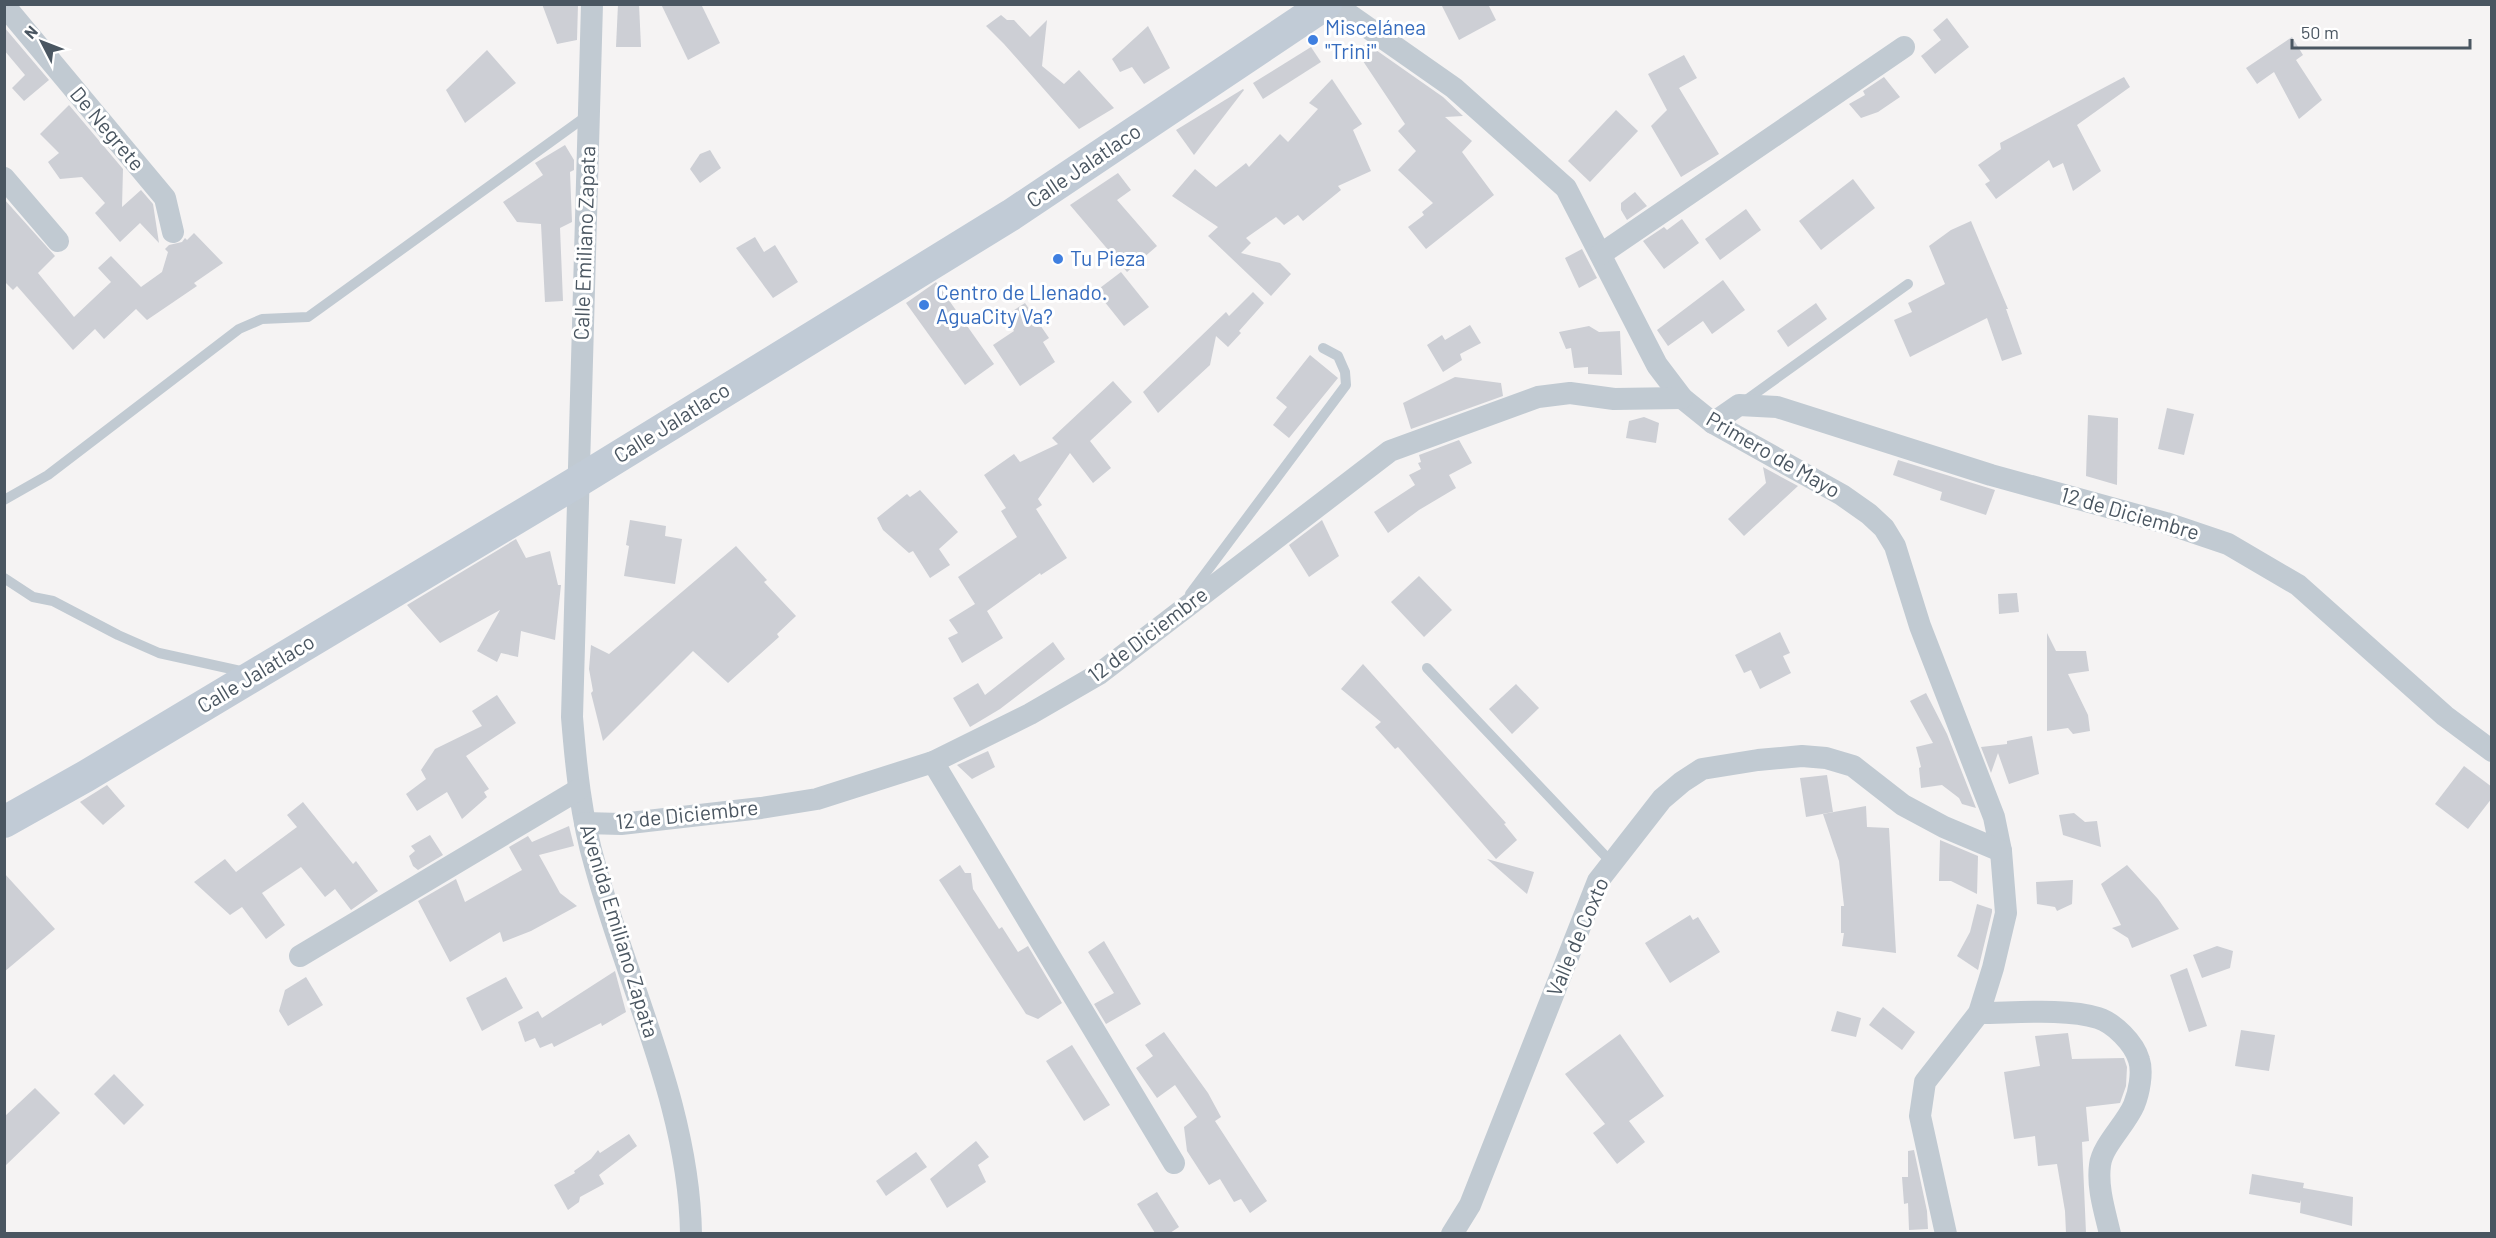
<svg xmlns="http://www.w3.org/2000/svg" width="2496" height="1238" viewBox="0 0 2496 1238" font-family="Barlow,sans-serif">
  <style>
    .building { fill: #cdcfd5 }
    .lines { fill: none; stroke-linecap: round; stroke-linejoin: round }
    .lane { stroke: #c1cad2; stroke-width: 10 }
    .street { stroke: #c1cad2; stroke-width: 22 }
    .secondary { stroke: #c1cbd6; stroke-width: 32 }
    .shop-dot { fill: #3f7fe0; stroke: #fff; stroke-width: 2 }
    .labels { text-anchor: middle; stroke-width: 6; stroke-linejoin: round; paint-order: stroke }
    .shop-label { font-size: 21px; fill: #366cbe; stroke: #fff; text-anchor: start }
    .street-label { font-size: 21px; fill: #4a5661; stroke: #fff }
  </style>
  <rect width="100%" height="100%" fill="#f5f3f3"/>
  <g class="building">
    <path d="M542,4H578L577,40L557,44Z"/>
    <path d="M618,4H639L641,47H616Z"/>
    <path d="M661,4H701L720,43L688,60Z"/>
    <path d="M1441,4H1488L1496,20L1459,40Z"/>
    <path d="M1001,15L1007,20H1014L1030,37L1047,20L1042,66L1064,84L1079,70L1114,108L1079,129L1004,44L986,26Z"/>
    <path d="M1947,18L1969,47L1935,74L1921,56L1941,40L1933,30Z"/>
    <path d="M1148,26L1170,68L1144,84L1132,67L1120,72L1112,59Z"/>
    <path d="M4,27L49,80L24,101L12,88L25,75L4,50Z"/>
    <path d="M2292,37L2303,55L2296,60L2322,100L2299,119L2274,72L2257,84L2246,68Z"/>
    <path d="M1366,43L1443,97L1463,116L1445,117L1472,141L1462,152L1494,195L1426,249L1408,227L1424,215L1422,212L1433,203L1398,170L1416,151L1398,131L1405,124L1357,52Z"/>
    <path d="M1311,47L1321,62L1263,99L1253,83Z"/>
    <path d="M487,50L516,83L465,123L446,90Z"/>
    <path d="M1684,55L1697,78L1679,88L1719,154L1681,177L1651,126L1667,110L1648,74Z"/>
    <path d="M1884,77L1900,97L1878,112L1861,118L1849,104L1865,95L1863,91Z"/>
    <path d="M2124,77L2130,87L2077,125L2101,171L2073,191L2063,163L2053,168L2049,160L1996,199L1985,184L1990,181L1978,165L2001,149L2000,143Z"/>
    <path d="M1332,79L1362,124L1353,130L1371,171L1338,186L1341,190L1303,221L1298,215L1284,225L1276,217L1246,238L1251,243L1241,253L1280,263L1291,274L1271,296L1208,236L1218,227L1172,196L1195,169L1216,187L1246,163L1249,167L1280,134L1288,142L1318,109L1309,103Z"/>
    <path d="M1243,89L1244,90L1194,155L1176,130Z"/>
    <path d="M69,105L123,169L122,207L141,190L153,204L159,243L140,223L120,242L95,213L105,203L82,177L60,179L48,162L59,153L40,134Z"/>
    <path d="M1616,110L1638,131L1590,182L1568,161Z"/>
    <path d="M565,145L574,160V170L570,172L572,222L560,228L563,301L545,302L541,224L517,222L503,202L543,175L535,163Z"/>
    <path d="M710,150L721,168L700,183L690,169L700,154Z"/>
    <path d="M1118,173L1131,190L1117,200L1157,246L1127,272L1070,205Z"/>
    <path d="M1853,179L1875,208L1821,250L1799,221Z"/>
    <path d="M1635,192L1647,206L1627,220L1621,210V203Z"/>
    <path d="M4,199L55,256L38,273L74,317L111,282L98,268L111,256L141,287L162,272L168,252L165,249L169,245L182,242L185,238L187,240L194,233L223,263L194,283L197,286L147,320L136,309L104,339L95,329L73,350L17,286L13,290L4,281Z"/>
    <path d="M1746,209L1761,230L1720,260L1705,239Z"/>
    <path d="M1682,219L1699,243L1664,269L1643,241L1664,227L1667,230Z"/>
    <path d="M1971,221L2008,309H2006L2022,354L2002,361L1987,318L1910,357L1894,320L1912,312L1908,303L1945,284L1929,246L1951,230Z"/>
    <path d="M755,237L764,252L775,245L798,282L773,298L736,248Z"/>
    <path d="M1582,249L1597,278L1579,288L1565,258Z"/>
    <path d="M1121,272L1149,307L1124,326L1096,291Z"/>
    <path d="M1723,280L1745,310L1712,334L1703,321L1668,346L1657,330Z"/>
    <path d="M936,282L994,364L965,385L906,303Z"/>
    <path d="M1253,292L1264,303L1239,331L1241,333L1228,347L1216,336L1210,365L1158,413L1143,392L1226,312L1229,316Z"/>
    <path d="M1025,303L1049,338L1043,342L1055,362L1020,386L993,345L1014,331L1005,316Z"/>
    <path d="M1816,303L1827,319L1788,347L1777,331Z"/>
    <path d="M1470,325L1481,343L1460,354L1462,360L1443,372L1427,345L1442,335L1445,340Z"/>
    <path d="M1589,326L1599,332L1620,331L1622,375L1588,374V367L1574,368L1571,348L1566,349L1559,332Z"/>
    <path d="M1310,355L1338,378L1289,438L1273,425L1287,407L1276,398Z"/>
    <path d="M1455,377L1501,383L1503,396L1411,429L1403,403Z"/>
    <path d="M1113,381L1132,402L1090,441L1111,468L1093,483L1070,453L1038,499L1042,505L1036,509L1067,558L1041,575L1040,573L987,611L1003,638L962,663L948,638L958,633L949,620L975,604L958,577L1017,537L1001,511L1006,508L984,475L1014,454L1020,462L1058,444L1052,438Z"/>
    <path d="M2167,408L2194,414L2184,455L2158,449Z"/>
    <path d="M2088,415L2118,418L2117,485L2086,476Z"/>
    <path d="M1644,417L1659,423L1656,443L1626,438L1629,421Z"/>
    <path d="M1459,440L1472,463L1449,475L1456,488L1419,510L1388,533L1374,512L1415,485L1409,475L1421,469L1418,463L1421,462L1419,455Z"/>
    <path d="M1898,460L1995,490L1986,515L1940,500L1942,492L1893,475Z"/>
    <path d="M1763,467L1798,486L1744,536L1728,519L1766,483Z"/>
    <path d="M920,490L958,532L939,549L950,565L930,578L913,551L909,553L883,530L877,518L907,494L910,497Z"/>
    <path d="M630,520L666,526L665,536L682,539L675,584L624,576L629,546L626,545Z"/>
    <path d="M1322,520L1339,556L1309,577L1289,545Z"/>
    <path d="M516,539L526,558L550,551L558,585H561L555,640L521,631L518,657L501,653L497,662L477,651L500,610L440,643L407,605Z"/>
    <path d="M736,546L767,580L764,582L796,616L777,634L779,637L728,683L693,651L603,741L591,693L593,691L589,669L591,645L609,654Z"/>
    <path d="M1419,576L1452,610L1424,637L1391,602Z"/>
    <path d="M2017,593L2019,612L1999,614L1998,594Z"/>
    <path d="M1780,632L1790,653L1783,656L1791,673L1760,689L1751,670L1744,673L1735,655Z"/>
    <path d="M2047,633L2056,651H2086L2089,671L2068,674L2088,715L2090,731L2073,734L2068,728L2047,731Z"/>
    <path d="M1053,642L1065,659L1000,709L970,727L953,698L978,683L985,695Z"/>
    <path d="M1363,664L1506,823L1504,824L1517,840L1496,859L1398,747L1395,749L1375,727L1381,722L1341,689Z"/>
    <path d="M1516,684L1539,708L1512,734L1489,709Z"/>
    <path d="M1926,693L1947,734L1976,808L1962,804L1959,798L1942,785L1921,788L1919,768L1921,767L1916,747L1933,743L1910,701Z"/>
    <path d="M497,695L516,723L466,756L489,789L484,792L487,797L462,819L447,792L417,811L406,794L426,779L421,770L435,749L482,726L472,711Z"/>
    <path d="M2032,736L2039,774L2009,784L1998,753L1991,773L1981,747L2007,744V741Z"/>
    <path d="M988,751L995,767L972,779L957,765Z"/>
    <path d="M2464,766L2492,787V798L2468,829L2435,804Z"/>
    <path d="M1827,775L1833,812L1806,817L1800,778Z"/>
    <path d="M107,785L125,806L103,825L80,802Z"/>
    <path d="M303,802L353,864L356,861L378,891L351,910L335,889L325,897L301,867L262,893L285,925L266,939L242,907L230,915L194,882L225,859L236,872L297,827L287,815Z"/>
    <path d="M1866,806L1867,827L1889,828L1896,953L1842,946L1844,933H1841V906H1844L1839,861L1823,814Z"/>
    <path d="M2074,813L2085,822L2097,821L2101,847L2063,835L2059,815Z"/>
    <path d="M569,826L574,846L539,855L560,893L577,906L531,931L503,942L500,932L450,962L418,901L456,879L465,902L522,870L509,847L528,836L532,842Z"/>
    <path d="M430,835L443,855L418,870L413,866L409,856L415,851L411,846Z"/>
    <path d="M1940,840L1978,856L1977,894L1951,881H1939Z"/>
    <path d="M1487,859L1534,872L1527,894Z"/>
    <path d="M960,865L965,873H971L973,889L999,929L1002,927L1018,952L1028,946L1062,1003L1038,1019L1026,1014L939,880Z"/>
    <path d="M2127,865L2158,899L2179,929L2132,948L2128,938L2112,928L2121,925L2101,884Z"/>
    <path d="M4,873L55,929L4,972Z"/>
    <path d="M2073,880L2072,904L2057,911L2055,907L2037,904L2036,882Z"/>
    <path d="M1977,904L1992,909V912L1978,970L1957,956L1970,932Z"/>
    <path d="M1690,915L1693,920L1698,917L1720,952L1670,983L1645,943Z"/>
    <path d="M1104,941L1141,1004L1106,1024L1094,1004L1114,993L1088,952Z"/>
    <path d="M2217,946L2233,951L2230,968L2202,978L2193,955Z"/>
    <path d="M2187,968L2207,1026L2189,1032L2170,975Z"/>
    <path d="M615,971L626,1012L602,1026L601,1023L554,1047L552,1043L540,1048L535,1038L525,1042L518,1022L538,1011L542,1018Z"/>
    <path d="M306,977L323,1005L288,1026L279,1011L285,990Z"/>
    <path d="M506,977L523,1008L482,1031L466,998Z"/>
    <path d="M1883,1007L1915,1032L1902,1050L1869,1025Z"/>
    <path d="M1837,1011L1861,1018L1856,1037L1831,1031Z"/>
    <path d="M2241,1030L2275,1035L2269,1071L2235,1066Z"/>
    <path d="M1164,1032L1208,1093L1221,1117L1215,1121L1267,1201L1250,1213L1241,1199L1234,1202L1220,1179L1209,1185L1187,1151L1184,1127L1197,1117L1175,1085L1157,1098L1136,1068L1153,1056L1145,1045Z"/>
    <path d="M2068,1033L2072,1059L2124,1058L2127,1067L2126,1086L2120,1103L2086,1107L2089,1141L2082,1142L2086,1233H2066L2065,1211L2057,1164L2038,1166L2035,1136L2014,1139L2004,1072L2040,1066L2035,1036Z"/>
    <path d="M1620,1034L1664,1096L1629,1121L1645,1142L1617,1164L1593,1133L1605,1124L1565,1074Z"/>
    <path d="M1072,1045L1110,1105L1084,1121L1046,1061Z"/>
    <path d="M114,1074L144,1105L124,1125L94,1094Z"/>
    <path d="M35,1088L60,1113L4,1167V1117Z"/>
    <path d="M629,1134L637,1146L599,1175L604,1184L580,1197L579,1202L568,1210L554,1185L575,1173L574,1171L591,1159L598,1150L600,1153Z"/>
    <path d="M976,1141L989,1157L978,1165L986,1182L947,1208L930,1179Z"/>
    <path d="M1914,1150L1927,1211L1928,1229L1909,1230L1908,1203L1904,1204L1902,1177H1908V1151Z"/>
    <path d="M916,1152L927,1167L886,1196L876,1181Z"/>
    <path d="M2252,1174L2304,1183L2303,1188L2353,1197L2352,1226L2300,1213L2301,1200L2300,1203L2249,1194Z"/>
    <path d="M1157,1192L1179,1227L1170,1233H1155L1137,1204Z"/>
  </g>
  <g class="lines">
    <g class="lane">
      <path d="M1742,403L1908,284"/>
      <path d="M4,500L48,475L239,329L262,319L308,317L588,115"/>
      <path d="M4,578L33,597L53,601L118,635L159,653L245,672"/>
      <path d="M1190,594L1346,385L1345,372L1338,356L1323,348"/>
      <path d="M1427,668L1612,863"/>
    </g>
    <g class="street">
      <path d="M592,4L572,717C576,767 581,817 595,865C628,987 689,1105 691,1234"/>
      <path d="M1334,4L1454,88L1566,188L1657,365L1682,398L1713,423L1842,495L1869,514L1884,528L1895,546L1920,626L1994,817L2001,851L2006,913L1993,968L1979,1013L1925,1082L1920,1116L1946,1234"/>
      <path d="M4,5L165,198L173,232"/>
      <path d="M4,178L58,241"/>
      <path d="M1601,254L1904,47"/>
      <path d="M1713,423L1739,405L1777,407L1991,475L2166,523L2228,544L2298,585L2445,716L2492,751"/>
      <path d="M933,762L1174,1163"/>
      <path d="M585,823L621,824L761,808L817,799L933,762L1030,714L1099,674L1390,451L1538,397L1570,393L1614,399L1682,398"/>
      <path d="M300,956L578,790"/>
      <path d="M1979,1013C2013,1013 2066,1008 2098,1018C2114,1023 2134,1043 2139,1060C2143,1072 2139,1093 2134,1105C2126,1124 2102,1146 2100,1165C2097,1188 2105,1212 2110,1234"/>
      <path d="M1452,1234L1470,1205L1598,881L1662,799L1682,782L1702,769L1758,760L1802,756L1826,758L1853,766L1903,805L1944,827L2001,851"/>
    </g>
    <path class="secondary" d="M4,822L86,776L577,482L1011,215L1326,4"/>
  </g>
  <g class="shop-dot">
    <circle cx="1313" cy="40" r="6"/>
    <circle cx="1058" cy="259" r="6"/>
    <circle cx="924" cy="305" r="6"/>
  </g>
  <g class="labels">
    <g class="shop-label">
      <text x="1325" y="35">Miscelánea<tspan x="1325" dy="24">"Trini"</tspan></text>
      <text x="1070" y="266">Tu Pieza</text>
      <text x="936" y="300">Centro de Llenado.<tspan x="936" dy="24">AguaCity Va?</tspan></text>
    </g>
    <g class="street-label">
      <text transform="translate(107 129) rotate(50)" y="7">De Negrete</text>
      <text transform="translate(1084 166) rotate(-34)" y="7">Calle Jalatlaco</text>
      <text transform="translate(585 243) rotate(-88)" y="7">Calle Emiliano Zapata</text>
      <text transform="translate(672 423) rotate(-32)" y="7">Calle Jalatlaco</text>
      <text transform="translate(1773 455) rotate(30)" y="7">Primero de Mayo</text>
      <text transform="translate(2130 514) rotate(16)" y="7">12 de Diciembre</text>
      <text transform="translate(1148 635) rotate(-37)" y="7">12 de Diciembre</text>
      <text transform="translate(256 674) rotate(-31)" y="7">Calle Jalatlaco</text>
      <text transform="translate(687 815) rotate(-6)" y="7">12 de Diciembre</text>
      <text transform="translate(619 931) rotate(73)" y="7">Avenida Emiliano Zapata</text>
      <text transform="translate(1578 937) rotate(-67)" y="7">Valle de Coxto</text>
    </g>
  </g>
  <rect width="2496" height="1238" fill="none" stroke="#4a5661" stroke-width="12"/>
  <g transform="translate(42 42) rotate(312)" stroke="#ffffff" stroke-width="4.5" paint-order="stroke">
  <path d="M0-4.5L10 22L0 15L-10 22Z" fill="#4a5661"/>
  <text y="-9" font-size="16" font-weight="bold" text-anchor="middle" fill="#4a5661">N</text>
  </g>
  <path d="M2292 39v9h178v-9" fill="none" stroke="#4a5661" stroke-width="3"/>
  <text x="2301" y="39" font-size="18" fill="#4a5661" stroke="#ffffff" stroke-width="4.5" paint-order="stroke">50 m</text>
</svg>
